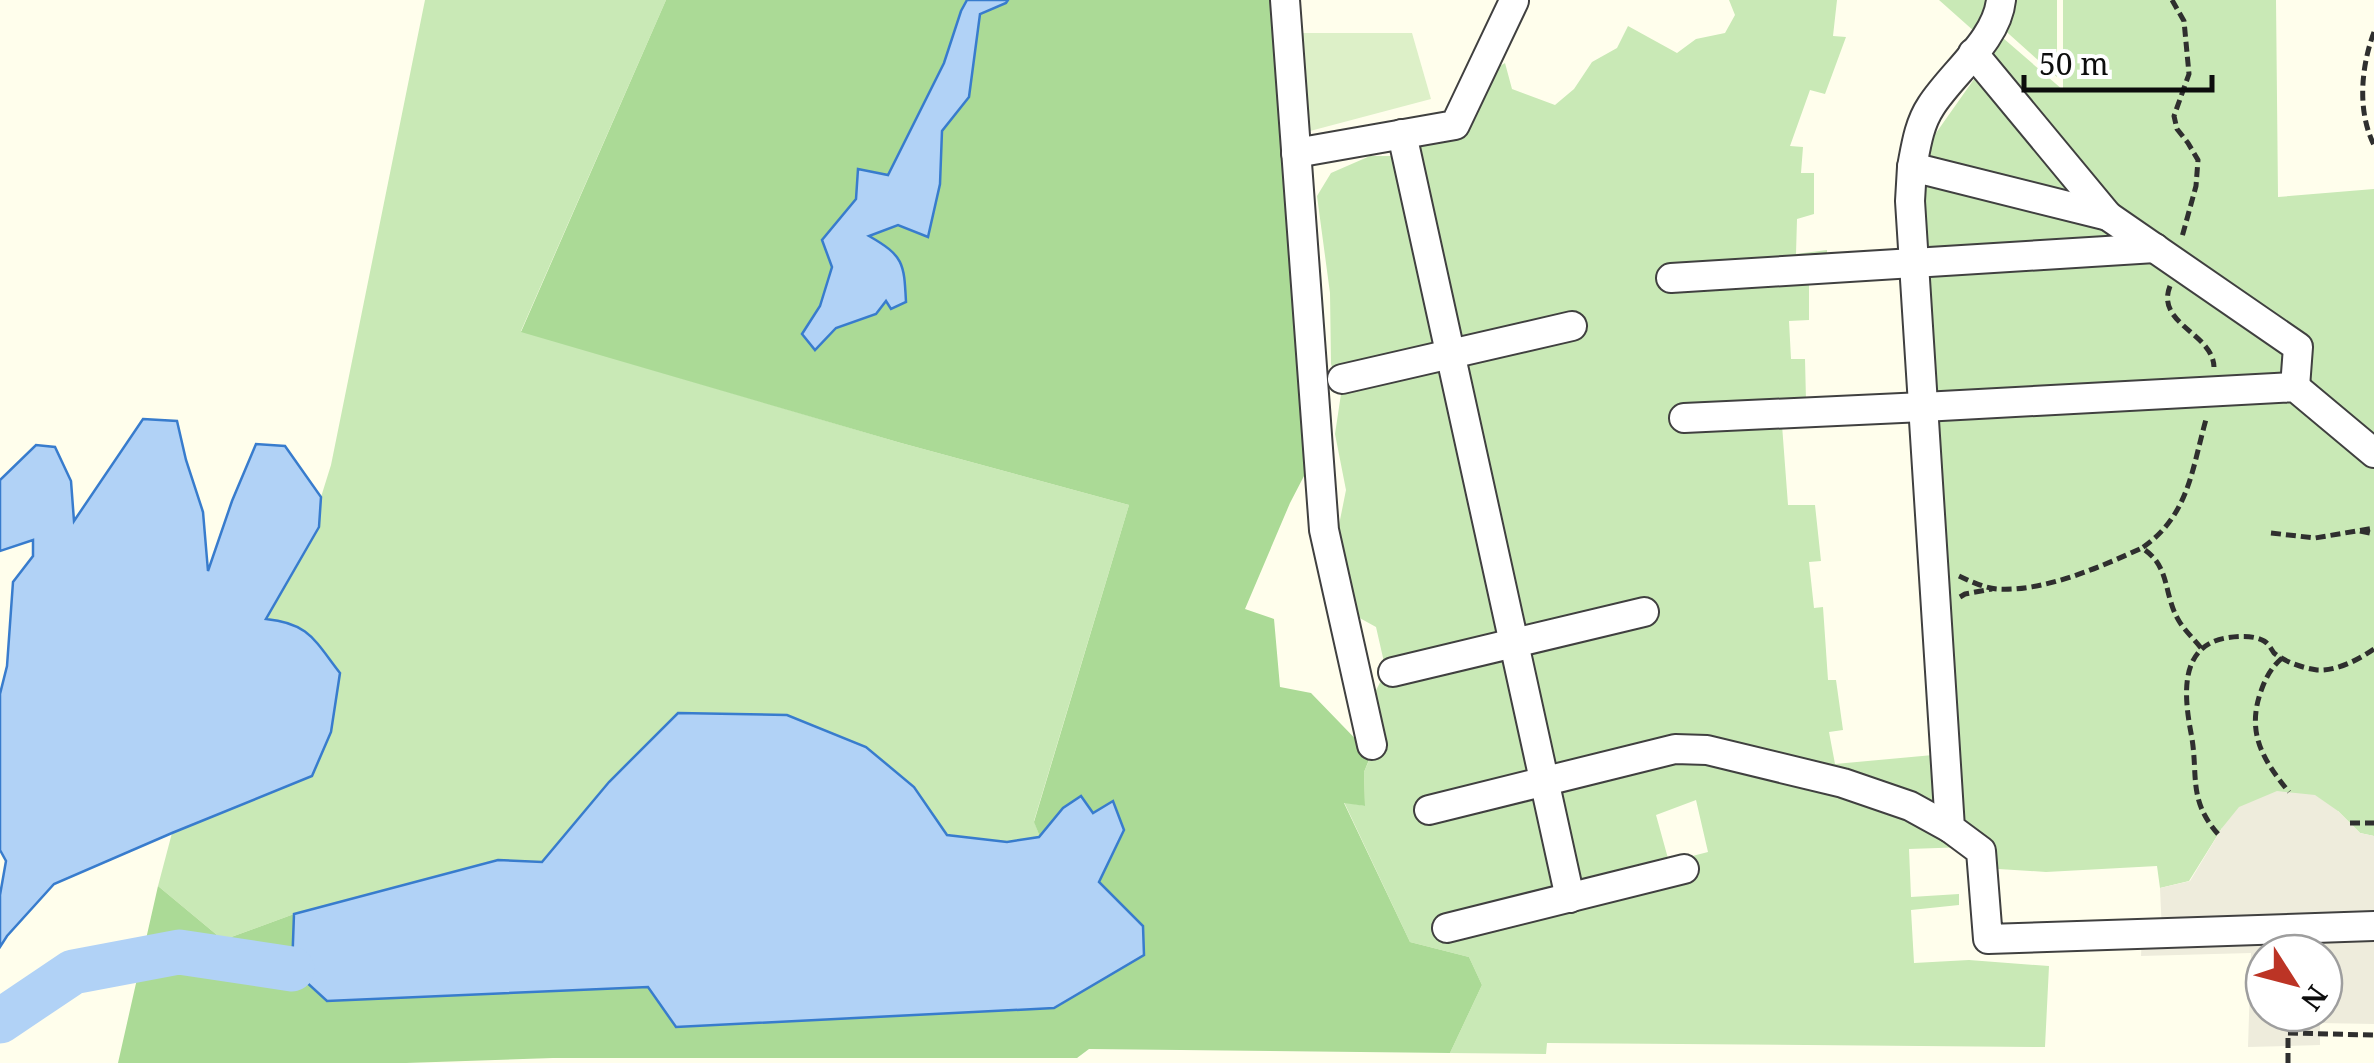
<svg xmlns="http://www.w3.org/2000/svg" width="2374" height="1063" viewBox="0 0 2374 1063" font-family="'Noto Serif',serif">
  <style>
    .green { fill: #c9e9b6; fill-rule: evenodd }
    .forest { fill: #abda96 }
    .pitch { fill: #ddf0c8 }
    .plaza { fill: #eeecdc; fill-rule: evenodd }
    .water { fill: #b1d2f6; stroke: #387ccd; stroke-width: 2.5 }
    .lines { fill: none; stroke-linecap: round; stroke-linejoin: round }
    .river { stroke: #b1d2f6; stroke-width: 45 }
    .minor-casing { stroke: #404040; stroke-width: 32 }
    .path { stroke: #2f2f2f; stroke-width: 5; stroke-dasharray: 10 5; stroke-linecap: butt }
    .minor { stroke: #fff; stroke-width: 28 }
  </style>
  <rect width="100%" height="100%" fill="#fffeec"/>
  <g class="green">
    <path d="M425,0H666L521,331L901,443L1129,505L1034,821L1040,837L1007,842L947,834L914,787L678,713L609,782L542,862L498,860L294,914L223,940L158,886L172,833L312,776L266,620L319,527L321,497L331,465Z"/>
    <path d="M1729,0H1837L1833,36L1846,37L1825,94L1810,90L1790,146L1803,147L1801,173H1814V214L1797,219L1796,254L1827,250V261L1809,280V320L1789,321L1791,359H1805L1806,401L1782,425L1788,505H1815L1821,561L1809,562L1814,608L1823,607L1828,680H1836L1843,730L1829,732L1835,764L1944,754L1912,167L2003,38L2063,90V0H2276L2278,197L2374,189V836L2360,833L2338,811L2222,828L2189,881L2160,888L2157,866L2046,872L1983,868L1967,847L1909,849L1911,897L1959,894V905L1911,910L1914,963L1969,960L2049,966L2045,1047L1547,1043L1546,1054L1450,1053L1482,985L1469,957L1410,942L1344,802L1365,806L1364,772L1380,735L1373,696L1386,671L1376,627L1356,616L1335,545L1346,490L1335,434L1341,394L1331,364L1330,293L1317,196L1331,173L1370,156H1407L1421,145L1453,138L1489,73L1505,63L1512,89L1555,105L1574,89L1592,62L1617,48L1628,26L1677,53L1696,39L1725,33L1735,15ZM1696,800L1708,852L1669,862L1656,815Z"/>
    <path d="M1939,0H2057V77L2000,26L1984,40Z"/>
  </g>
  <path class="forest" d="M666,0H1274L1318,449L1290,503L1245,609L1274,619L1280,687L1311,693L1371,755L1364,772L1365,806L1344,803L1410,942L1469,957L1482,985L1450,1053L1089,1049L1077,1058H553L406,1063H118L158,886L223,940L294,914L292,969L328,1001L648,987L677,1027L796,1020L1143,926L1099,882L1124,830L1113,801L1093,813L1081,797L1063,808L1040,837L1034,822L1129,505L901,443L521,332Z"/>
  <path class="pitch" d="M1293,33H1412L1431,99L1310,131Z"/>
  <path class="plaza" d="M2277,791L2315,795L2338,811L2360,833L2374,836V1024L2320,1023V1045L2248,1047L2251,953L2141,956L2142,934L2162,933L2160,888L2190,881L2222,828L2239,807ZM2264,953H2324V1013H2264Z"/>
  <g class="water">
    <path d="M967,0H1008L1006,3L980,14L969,97L942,131L940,184L928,237L898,225L869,236C904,256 904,263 906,302L891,309L886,301L876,314L836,328L815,350L802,334L820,306L832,267L822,240L856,199L858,169L888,175L944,63L961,11Z"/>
    <path d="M143,419L177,421L186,460L203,512L208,571L232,501L256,444L285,446L321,497L319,527L266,619C309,623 315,641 340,673L331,732L312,776L172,833L54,884L7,936L0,947V895L6,861L0,850V694L7,666L13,582L33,556V540L0,551V480L36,445L55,447L71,481L74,521Z"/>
    <path d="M678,713L787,715L866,747L914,787L947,835L1007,842L1039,837L1063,808L1081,796L1093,813L1113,801L1124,830L1099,882L1143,926L1144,955L1054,1008L676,1027L648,987L327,1001L292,969L294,914L498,860L542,862L609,782Z"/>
  </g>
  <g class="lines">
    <path class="river" d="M0,1021L73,972L179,952L292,969"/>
    <g class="minor-casing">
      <g id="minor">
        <path d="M1285,0L1324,530L1372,745"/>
        <path d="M1973,53L2108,216"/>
        <path d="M1402,134L1570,898"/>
        <path d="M1296,153L1455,125L1514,1"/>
        <path d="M1912,167C1916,146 1919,124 1931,106C1952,73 1997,40 2001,0"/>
        <path d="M1671,278L2155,248"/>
        <path d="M1342,379L1572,326"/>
        <path d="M2295,387L2298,347L2108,216L1912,167L1910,201L1950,828L1981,851L1988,939L2374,926"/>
        <path d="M1684,418L1923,407L2295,387L2374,453"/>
        <path d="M1393,672L1644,612"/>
        <path d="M1429,810L1675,749L1707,750L1843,783L1910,806L1950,828"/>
        <path d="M1447,928L1684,869"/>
      </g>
    </g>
    <g class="path">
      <path d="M2172,0L2184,21L2189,74L2174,116L2177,129L2188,143L2198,160L2196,186L2182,237"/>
      <path d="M2374,32C2361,67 2357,111 2374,145"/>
      <path d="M2170,286C2155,324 2213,333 2214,367"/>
      <path d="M2360,531L2374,534"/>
      <path d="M2271,533L2315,538L2374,528"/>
      <path d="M1959,576C1970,581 1984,588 1997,589C2044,592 2100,567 2142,548"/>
      <path d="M1960,597L1965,594L1992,589"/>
      <path d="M2201,648C2194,639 2185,631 2179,621C2163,595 2171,566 2142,548C2190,515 2192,467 2207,416"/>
      <path d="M2282,658C2271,668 2266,677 2261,691C2246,733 2263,760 2289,792"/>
      <path d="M2350,823H2374"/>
      <path d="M2218,834C2187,799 2199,774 2191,733C2184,696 2179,646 2226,638C2238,636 2254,635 2264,641C2269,644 2271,649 2274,653C2285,662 2303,668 2317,670C2337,671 2358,660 2374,649"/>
      <path d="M2288,1063V1033L2374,1035"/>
    </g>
    <use href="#minor" class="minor"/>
  </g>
  <g transform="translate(2294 983) rotate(126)"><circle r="48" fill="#ffffff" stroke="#9e9e9e" stroke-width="2.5"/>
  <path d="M0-8L18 38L0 25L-18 38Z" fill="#bc3425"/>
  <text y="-15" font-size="28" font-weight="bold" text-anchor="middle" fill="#0d0d0d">N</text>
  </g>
  <path d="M2024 75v15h188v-15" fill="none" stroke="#0d0d0d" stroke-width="5"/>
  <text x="2039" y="75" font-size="30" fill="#0d0d0d" stroke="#ffffff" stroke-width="8" paint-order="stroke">50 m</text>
</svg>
